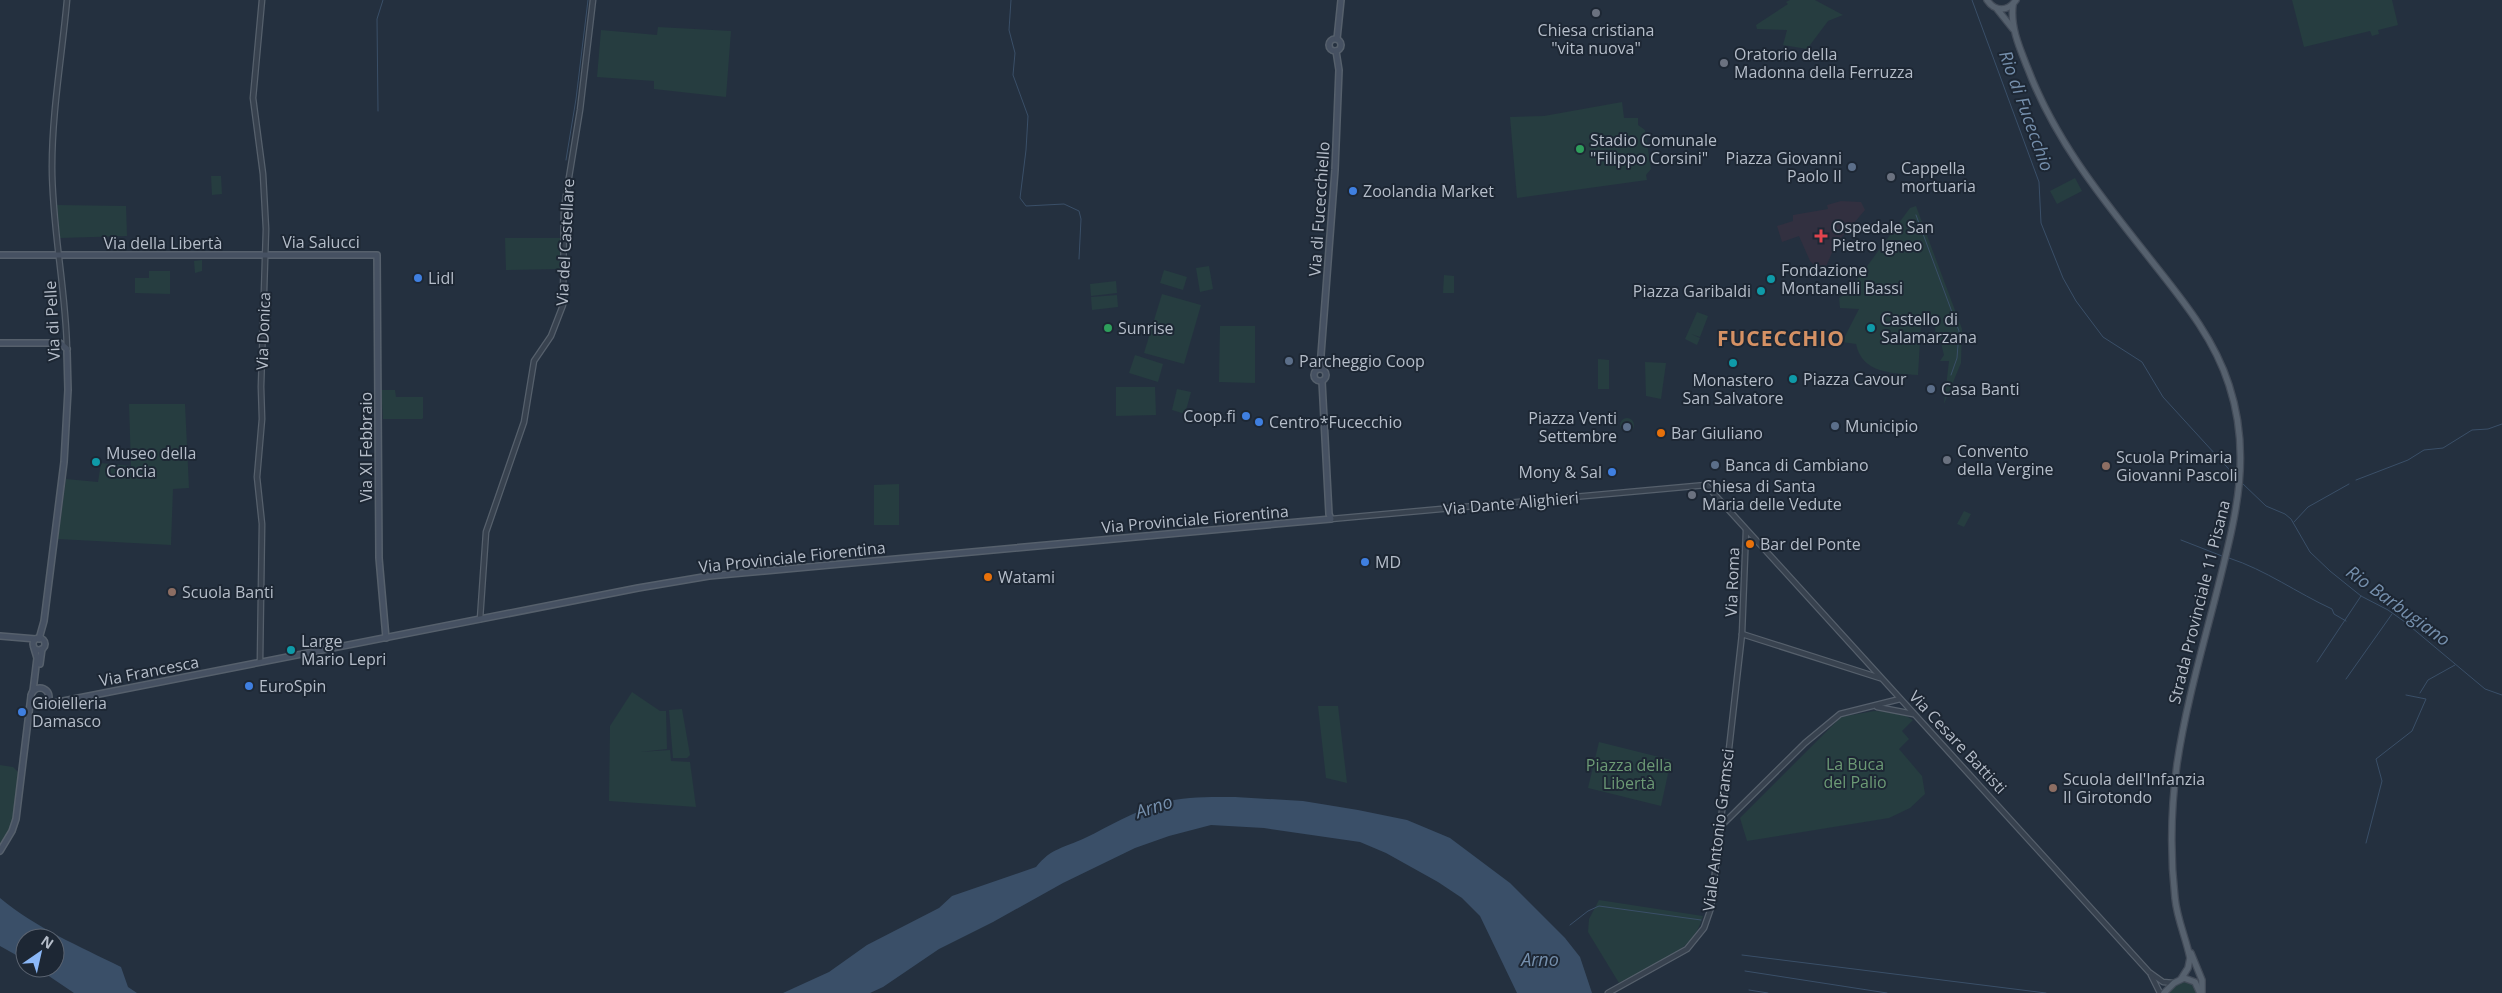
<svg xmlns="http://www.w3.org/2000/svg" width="2502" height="993" viewBox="0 0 2502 993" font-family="'Open Sans',sans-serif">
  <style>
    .medical { fill: #323040 }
    .green { fill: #263d40 }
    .water { fill: #3a4f68 }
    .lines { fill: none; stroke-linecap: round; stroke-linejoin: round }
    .stream { stroke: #3a4f68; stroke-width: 1 }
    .tertiary-casing { stroke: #56606c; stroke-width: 7 }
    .secondary-casing { stroke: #56606c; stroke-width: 8 }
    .primary-casing { stroke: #424b58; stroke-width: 8 }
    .tertiary { stroke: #38424f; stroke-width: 4.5 }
    .secondary { stroke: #465162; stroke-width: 5 }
    .primary { stroke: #56616e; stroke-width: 5.5 }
    .worship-dot { fill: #6b7280; stroke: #1d2734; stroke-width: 2 }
    .leisure-dot { fill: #2e9e5b; stroke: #1d2734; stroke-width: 2 }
    .service-dot { fill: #5c6f8a; stroke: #1d2734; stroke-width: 2 }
    .shop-dot { fill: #3f7fe0; stroke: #1d2734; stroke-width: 2 }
    .health-dot { fill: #e0444e; stroke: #1d2734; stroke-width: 2 }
    .culture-dot { fill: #0f9aa8; stroke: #1d2734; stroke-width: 2 }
    .food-dot { fill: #e8710a; stroke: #1d2734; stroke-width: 2 }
    .education-dot { fill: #8d6e63; stroke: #1d2734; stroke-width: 2 }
    .labels { text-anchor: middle; stroke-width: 4; stroke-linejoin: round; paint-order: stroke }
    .poi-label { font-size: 16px; fill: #b5bdc9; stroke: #1d2734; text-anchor: start }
    .street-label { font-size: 16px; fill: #b5bdc9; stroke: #1d2734 }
    .park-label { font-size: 16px; fill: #6c9a75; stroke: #1d2734 }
    .water-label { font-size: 18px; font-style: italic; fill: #758fac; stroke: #1d2734 }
    .district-label { font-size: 21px; font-weight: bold; letter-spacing: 1px; fill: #d59164; stroke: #1d2734 }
  </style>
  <rect width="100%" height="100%" fill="#24303f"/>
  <path class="medical" d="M1841,201L1861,202L1865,210L1836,244L1823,273L1810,261L1799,236L1782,242L1777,226L1793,221V215L1828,209L1827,205Z"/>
  <g class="green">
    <path d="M1790,0H1815L1843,15L1828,21L1807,49L1783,45L1787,30L1757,29L1756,25L1788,4L1786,2Z"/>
    <path d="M2292,0H2392L2398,25L2378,30L2379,34L2372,36L2370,31L2304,47Z"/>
    <path d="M658,27L731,31L726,97L654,89V81L597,77L601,30L657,35Z"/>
    <path d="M1622,102L1624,118H1638V125L1645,130L1651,169L1646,175L1647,180L1517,198L1510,117L1544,116Z"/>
    <path d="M211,176H221L222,194L212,195Z"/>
    <path d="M2075,178L2082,191L2057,204L2050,191Z"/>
    <path d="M57,205L126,206L127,236L60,238Z"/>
    <path d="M1916,206L1962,329L1961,363L1944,404L1949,361H1940L1944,355L1941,343L1936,342L1935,324H1921L1918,375C1893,373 1862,374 1856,344L1842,342L1859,309L1840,308L1839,298L1848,292L1910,208Z"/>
    <path d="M505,238H560V269L506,270Z"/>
    <path d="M202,260V271L195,273L194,261Z"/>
    <path d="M1209,266L1213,289L1200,292L1196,268Z"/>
    <path d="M1164,270L1187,277L1183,290L1160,283Z"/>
    <path d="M149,271H170V294L135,293V278H149Z"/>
    <path d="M1444,275L1454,276V293H1443Z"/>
    <path d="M1116,281L1117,293L1091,296L1090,284Z"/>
    <path d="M1162,294L1201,305L1184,364L1144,353Z"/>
    <path d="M1117,295L1118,307L1092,310L1091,297Z"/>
    <path d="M1697,312L1708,316L1700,337L1691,334L1700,338L1697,345L1685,339Z"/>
    <path d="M1220,326H1255V383L1219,382Z"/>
    <path d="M1135,355L1163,364L1158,382L1129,373Z"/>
    <path d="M1598,359L1609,360V389H1598Z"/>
    <path d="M1645,362L1666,363L1661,399L1646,396Z"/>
    <path d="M1116,387H1155L1156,415L1116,416Z"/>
    <path d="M1177,389L1191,392L1185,414L1172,410Z"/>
    <path d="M381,390H395L396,397H423V418L422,419H383Z"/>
    <path d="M129,404H185L189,488L173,489L171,545L58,539L66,479L98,482L101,463L131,466Z"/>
    <circle cx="1627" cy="425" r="7"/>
    <path d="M899,484V525H874V485Z"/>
    <path d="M1964,511L1971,514L1964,527L1957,524Z"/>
    <path d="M632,692L660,711H666L667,749L640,752L670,750L671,761L690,762L696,807L609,801L610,726Z"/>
    <path d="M1318,706H1338L1347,783L1326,778Z"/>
    <path d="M682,709L690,755L687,758H673L669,710Z"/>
    <path d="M1874,711L1899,712L1913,720L1902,731L1909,739L1899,749L1922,776L1925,794L1910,808L1889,818L1747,841L1740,818L1841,717Z"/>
    <path d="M1599,742L1671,760L1661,806L1588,788Z"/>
    <path d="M0,765L13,767L22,776L13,824L0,844Z"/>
    <path d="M1599,900L1703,916C1693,954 1650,967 1619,983L1588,932L1589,919Z"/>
    <path d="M2185,981L2193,984L2197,993H2167L2175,985Z"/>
  </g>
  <g class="water">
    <path d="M1235,797L1303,801L1358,810L1407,820L1450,838L1510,883L1565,938L1580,957L1592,993H1517L1480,916L1462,898L1438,882L1386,853L1360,842L1264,828L1211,825L1169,836L1135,848L1063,883L993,922L939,949L883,987L870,993H783L829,972L867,945L939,908L952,896L1036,867C1051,848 1064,848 1085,838C1110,826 1134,811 1162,803C1185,796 1211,797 1235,797Z"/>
    <path d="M0,898C36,928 79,946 121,967L128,987L137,993H74L37,968H55V938H25V960L0,946Z"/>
  </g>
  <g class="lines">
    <g class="stream">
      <path d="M1011,0L1009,30L1015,53L1013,75L1028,116L1026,150L1020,198L1026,206L1064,204L1079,211L1081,219L1079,259"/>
      <path d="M1972,0L2039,182L2041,223L2063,278L2076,301L2103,337L2142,362L2163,397L2237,478"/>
      <path d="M378,111L377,19L383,0"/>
      <path d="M566,160L576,99L588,0"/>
      <path d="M1916,215L1959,331L1957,358L1951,375"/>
      <path d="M2356,480L2408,460L2424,450L2443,448L2472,430L2488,429L2502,424"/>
      <path d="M2242,483L2266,506L2285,514L2291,519L2310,552L2330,571L2361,596L2388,610L2405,622L2485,689L2502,695"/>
      <path d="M2294,522L2308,507L2349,484"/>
      <path d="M2181,540L2222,556"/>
      <path d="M2229,558C2266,570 2297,593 2332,609L2334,614L2346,621"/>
      <path d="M2317,662L2361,596"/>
      <path d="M2346,679L2392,614"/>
      <path d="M2420,693L2428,680L2455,665"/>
      <path d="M2366,843L2382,781L2376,759L2412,731L2426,699L2406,695"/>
      <path d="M1570,925L1588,911L1599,906L1701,920"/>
      <path d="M1742,955L2046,993"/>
      <path d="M1745,971L1887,993"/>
      <path d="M1749,990L1768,993"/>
    </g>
    <g class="tertiary-casing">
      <g id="tertiary">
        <path d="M67,350C66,289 52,229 52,167C52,111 62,56 67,0"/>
        <path d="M1331,519L1706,485L2149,972L2163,982L2174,983"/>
        <path d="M480,619L486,532L524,422L534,361L551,336L563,305L564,208L580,110L593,0"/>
        <path d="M1742,634L1880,678"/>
        <path d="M260,662L262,524L257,477L262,419L261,387L266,229L263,174L253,98L262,0"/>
        <path d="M1877,707L1913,714"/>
        <path d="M1720,827L1805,743L1840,714L1900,699"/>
        <path d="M2151,975L2160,993"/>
        <path d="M1608,993L1687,949L1704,928L1711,908L1742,634L1746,530"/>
      </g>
    </g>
    <g class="secondary-casing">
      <g id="secondary">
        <circle cx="1335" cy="45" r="6"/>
        <path d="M1337,39L1341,0"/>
        <path d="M0,255H377L379,558L386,638"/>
        <path d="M0,343H60L67,349"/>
        <path d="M1320,368L1335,170L1339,70L1336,51"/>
        <circle cx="1320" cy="375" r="6"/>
        <path d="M0,636L36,639"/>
        <circle cx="39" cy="644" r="6"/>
        <path d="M39,639L44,621L64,462L68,390L67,352"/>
        <path d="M40,664L42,649"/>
        <circle cx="40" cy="697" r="9"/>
        <path d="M33,691L37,658L34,648"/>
        <path d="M43,705L638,588L709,576L1331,519L1329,514L1322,381"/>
        <path d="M0,851L12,831L16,819L31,696"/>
      </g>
    </g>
    <g class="primary-casing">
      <g id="primary">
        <path d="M1987,0C1995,12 2008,12 2016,0"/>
        <path d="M2013,5C2010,27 2020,49 2028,69C2055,140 2101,197 2147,255C2179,296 2213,335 2229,385C2252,455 2236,515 2219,583C2204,643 2186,703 2177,764C2171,808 2170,854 2175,898C2177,919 2186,938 2190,958L2188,968L2181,979"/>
        <path d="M1997,9L2013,29"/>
        <path d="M2191,953L2202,980V993"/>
        <path d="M2164,993L2174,983L2184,978L2195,982L2200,993"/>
      </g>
    </g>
    <use href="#tertiary" class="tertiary"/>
    <use href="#secondary" class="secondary"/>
    <use href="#primary" class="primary"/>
  </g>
  <g class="worship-dot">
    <circle cx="1596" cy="13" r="5"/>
    <circle cx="1724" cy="63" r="5"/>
    <circle cx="1891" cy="177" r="5"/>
    <circle cx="1947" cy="460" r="5"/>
    <circle cx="1692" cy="495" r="5"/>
  </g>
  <g class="leisure-dot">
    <circle cx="1580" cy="149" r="5"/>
    <circle cx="1108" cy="328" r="5"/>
  </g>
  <g class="service-dot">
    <circle cx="1852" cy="167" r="5"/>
    <circle cx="1289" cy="361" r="5"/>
    <circle cx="1931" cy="389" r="5"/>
    <circle cx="1835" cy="426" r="5"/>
    <circle cx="1627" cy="427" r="5"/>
    <circle cx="1715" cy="465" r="5"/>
  </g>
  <g class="shop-dot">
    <circle cx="1353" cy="191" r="5"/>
    <circle cx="418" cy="278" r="5"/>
    <circle cx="1246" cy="416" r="5"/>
    <circle cx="1259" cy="422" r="5"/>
    <circle cx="1612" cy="472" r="5"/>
    <circle cx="1365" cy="562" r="5"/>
    <circle cx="249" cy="686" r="5"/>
    <circle cx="22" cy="712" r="5"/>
  </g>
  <path class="health-dot" d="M1818.5 228.5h5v5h5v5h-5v5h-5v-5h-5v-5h5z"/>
  <g class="culture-dot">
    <circle cx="1771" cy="279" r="5"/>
    <circle cx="1761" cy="291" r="5"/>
    <circle cx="1871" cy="328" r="5"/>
    <circle cx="1733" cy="363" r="5"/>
    <circle cx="1793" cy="379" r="5"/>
    <circle cx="96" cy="462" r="5"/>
    <circle cx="291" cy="650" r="5"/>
  </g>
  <g class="food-dot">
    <circle cx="1661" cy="433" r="5"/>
    <circle cx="1750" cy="544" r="5"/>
    <circle cx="988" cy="577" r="5"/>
  </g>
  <g class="education-dot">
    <circle cx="2106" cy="466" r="5"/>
    <circle cx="172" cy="592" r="5"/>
    <circle cx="2053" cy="788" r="5"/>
  </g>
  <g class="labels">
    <g class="poi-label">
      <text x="1596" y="36" text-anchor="middle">Chiesa cristiana<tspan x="1596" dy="18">"vita nuova"</tspan></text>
      <text x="1734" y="60">Oratorio della<tspan x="1734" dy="18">Madonna della Ferruzza</tspan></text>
      <text x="1590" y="146">Stadio Comunale<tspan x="1590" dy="18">"Filippo Corsini"</tspan></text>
      <text x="1842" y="164" text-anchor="end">Piazza Giovanni<tspan x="1842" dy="18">Paolo II</tspan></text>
      <text x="1901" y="174">Cappella<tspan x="1901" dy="18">mortuaria</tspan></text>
      <text x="1363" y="197">Zoolandia Market</text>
      <text x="1832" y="233">Ospedale San<tspan x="1832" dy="18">Pietro Igneo</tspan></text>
      <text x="1781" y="276">Fondazione<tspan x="1781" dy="18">Montanelli Bassi</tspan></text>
      <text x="428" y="284">Lidl</text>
      <text x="1751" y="297" text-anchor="end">Piazza Garibaldi</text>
      <text x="1881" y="325">Castello di<tspan x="1881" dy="18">Salamarzana</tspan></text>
      <text x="1118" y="334">Sunrise</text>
      <text x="1299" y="367">Parcheggio Coop</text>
      <text x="1803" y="385">Piazza Cavour</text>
      <text x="1733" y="386" text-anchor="middle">Monastero<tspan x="1733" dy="18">San Salvatore</tspan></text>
      <text x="1941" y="395">Casa Banti</text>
      <text x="1236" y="422" text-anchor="end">Coop.fi</text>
      <text x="1617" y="424" text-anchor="end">Piazza Venti<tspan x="1617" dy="18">Settembre</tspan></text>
      <text x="1269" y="428">Centro*Fucecchio</text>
      <text x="1845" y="432">Municipio</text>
      <text x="1671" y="439">Bar Giuliano</text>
      <text x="1957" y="457">Convento<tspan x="1957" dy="18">della Vergine</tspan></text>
      <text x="106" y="459">Museo della<tspan x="106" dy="18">Concia</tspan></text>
      <text x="2116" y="463">Scuola Primaria<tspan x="2116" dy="18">Giovanni Pascoli</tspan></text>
      <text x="1725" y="471">Banca di Cambiano</text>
      <text x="1602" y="478" text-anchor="end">Mony &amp; Sal</text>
      <text x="1702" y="492">Chiesa di Santa<tspan x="1702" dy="18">Maria delle Vedute</tspan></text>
      <text x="1760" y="550">Bar del Ponte</text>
      <text x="1375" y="568">MD</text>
      <text x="998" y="583">Watami</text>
      <text x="182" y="598">Scuola Banti</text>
      <text x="301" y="647">Large<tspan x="301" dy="18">Mario Lepri</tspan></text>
      <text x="259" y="692">EuroSpin</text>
      <text x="32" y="709">Gioielleria<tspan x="32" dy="18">Damasco</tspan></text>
      <text x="2063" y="785">Scuola dell'Infanzia<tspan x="2063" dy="18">Il Girotondo</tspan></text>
    </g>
    <g class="street-label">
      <text transform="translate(1319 209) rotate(-86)" y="6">Via di Fucecchiello</text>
      <text x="321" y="248">Via Salucci</text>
      <text transform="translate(565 242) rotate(-87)" y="6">Via del Castellare</text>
      <text x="163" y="249">Via della Libertà</text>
      <text transform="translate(52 321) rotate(-93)" y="6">Via di Pelle</text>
      <text transform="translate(263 331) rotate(-88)" y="6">Via Donica</text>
      <text transform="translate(366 447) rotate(-90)" y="6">Via XI Febbraio</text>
      <text transform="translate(1511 503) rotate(-5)" y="6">Via Dante Alighieri</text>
      <text transform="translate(1195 519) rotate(-5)" y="6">Via Provinciale Fiorentina</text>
      <text transform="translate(792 557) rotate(-6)" y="6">Via Provinciale Fiorentina</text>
      <text transform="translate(1732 582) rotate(-88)" y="6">Via Roma</text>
      <text transform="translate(2199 602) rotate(-76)" y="6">Strada Provinciale 11 Pisana</text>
      <text transform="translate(149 671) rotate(-11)" y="6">Via Francesca</text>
      <text transform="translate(1958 742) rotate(47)" y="6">Via Cesare Battisti</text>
      <text transform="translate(1718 830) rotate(-83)" y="6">Viale Antonio Gramsci</text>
    </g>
    <g class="park-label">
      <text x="1855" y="770">La Buca<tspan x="1855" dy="18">del Palio</tspan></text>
      <text x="1629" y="771">Piazza della<tspan x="1629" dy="18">Libertà</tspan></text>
    </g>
    <g class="water-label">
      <text transform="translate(2026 111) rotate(70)" y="6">Rio di Fucecchio</text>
      <text transform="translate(2398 606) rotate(36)" y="6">Rio Barbugiano</text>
      <text transform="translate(1154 807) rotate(-18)" y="6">Arno</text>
      <text x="1540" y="966">Arno</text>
    </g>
    <g class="district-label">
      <text x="1781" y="346">FUCECCHIO</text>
    </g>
  </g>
  <g transform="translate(40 953) rotate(34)"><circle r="24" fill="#1d2734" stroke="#5a6370"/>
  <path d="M0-4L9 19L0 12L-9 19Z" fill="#8bb8f8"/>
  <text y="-8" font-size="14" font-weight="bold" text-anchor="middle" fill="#b5bdc9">N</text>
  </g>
</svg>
